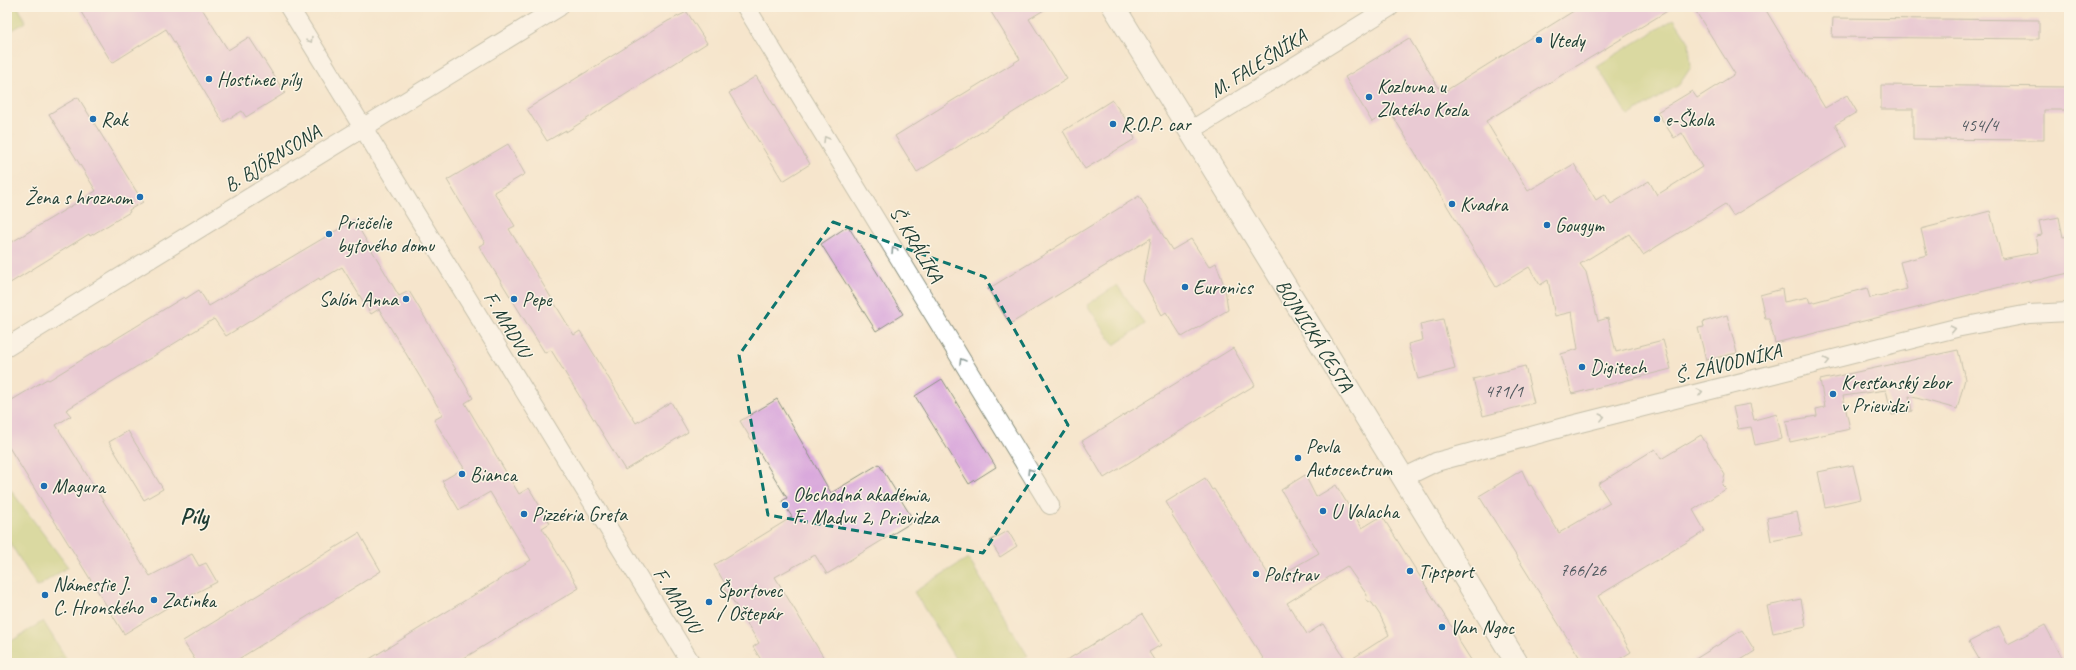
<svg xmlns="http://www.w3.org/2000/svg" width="2076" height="670" viewBox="0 0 2076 670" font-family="Caveat,sans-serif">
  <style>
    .green { fill: #b9ca6d; stroke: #6c8450 }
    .building { fill: #d9a8dc; fill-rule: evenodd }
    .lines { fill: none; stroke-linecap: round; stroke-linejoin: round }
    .minor-casing { stroke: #8a9180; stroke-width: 20 }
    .tertiary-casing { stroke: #8a9180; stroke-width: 24 }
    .minor { stroke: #fff; stroke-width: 18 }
    .tertiary { stroke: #fff; stroke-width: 22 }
    .oneway { stroke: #8f9e9a }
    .marked { fill: none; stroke: #0f766e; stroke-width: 3; stroke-dasharray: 8 5; stroke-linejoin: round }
    .poi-dot { fill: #1f6fb2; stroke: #fcf5e5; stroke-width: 1.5 }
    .labels { text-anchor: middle; stroke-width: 3; stroke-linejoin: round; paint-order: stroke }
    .number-label { font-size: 18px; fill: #4e585e }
    .poi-label { font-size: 20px; fill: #1f3d34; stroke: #fcf5e5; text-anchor: start }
    .street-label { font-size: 20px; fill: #1f3d34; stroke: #fcf5e5 }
    .district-label { font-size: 24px; font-weight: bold; fill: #1f3d34; stroke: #fcf5e5 }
  </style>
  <rect width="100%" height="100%" fill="#fcf5e5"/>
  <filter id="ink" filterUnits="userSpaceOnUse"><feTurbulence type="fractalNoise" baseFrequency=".025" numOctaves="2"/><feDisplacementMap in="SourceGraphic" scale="8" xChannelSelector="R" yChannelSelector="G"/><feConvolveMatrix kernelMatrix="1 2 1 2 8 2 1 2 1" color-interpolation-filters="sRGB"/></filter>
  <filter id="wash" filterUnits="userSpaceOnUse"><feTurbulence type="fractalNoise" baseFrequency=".012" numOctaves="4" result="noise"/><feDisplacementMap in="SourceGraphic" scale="16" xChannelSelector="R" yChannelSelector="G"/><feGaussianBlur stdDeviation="0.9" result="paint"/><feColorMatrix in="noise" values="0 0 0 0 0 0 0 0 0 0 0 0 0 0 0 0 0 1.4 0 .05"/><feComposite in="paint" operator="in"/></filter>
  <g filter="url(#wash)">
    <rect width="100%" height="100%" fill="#f6e5cc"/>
    <g class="green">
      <path d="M7,7H18L26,22L7,33Z"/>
      <path d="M1674,19L1689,42L1691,67L1679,85L1628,116L1597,66Z"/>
      <path d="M1117,285L1145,324L1114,345L1087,305Z"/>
      <path d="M7,485L68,567L37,587L7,538Z"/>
      <path d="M968,558L1028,656L1015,663H958L914,592Z"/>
      <path d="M43,621L69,663H65L61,657L51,663H7V644Z"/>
    </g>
    <g id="blocks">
      <g class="building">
        <path d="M78,7H201L228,50L249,37L285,93L246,117L242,111L223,122L166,29L112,63Z"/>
        <path d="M988,7H1049L1029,19L1067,79L917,172L895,136L1020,59Z"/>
        <path d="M1580,7H1674L1486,121L1528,191L1574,164L1596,200L1605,194L1611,204L1649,181L1657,195L1702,167L1682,133L1674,138L1657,112L1692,91L1697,98L1735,74L1693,7H1764L1825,108L1847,95L1857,112L1835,125L1847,146L1733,216L1725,204L1643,255L1629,234L1580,264L1586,272L1598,321L1608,318L1616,352L1663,340L1671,369L1572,394L1561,354L1578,349L1572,312L1555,316L1548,280L1540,285L1529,267L1496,287L1390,111L1372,122L1345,77L1409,38L1442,93Z"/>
        <path d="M687,12L707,43L566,132V130L547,141L527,109L668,21Z"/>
        <path d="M1833,18L2039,20V39L1832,37Z"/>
        <path d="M756,76L810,164L783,181L729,93Z"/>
        <path d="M1881,85L2069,87V110H2044V140L1913,139V109H1881Z"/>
        <path d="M78,97L143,202L129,210L130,212L90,236L89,234L7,285V245L96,191L49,114Z"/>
        <path d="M1112,100L1129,124L1135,139L1085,169L1063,131Z"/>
        <path d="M508,144L525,174L494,192L515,226L509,229L574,335L580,331L636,423L671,402L688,432L625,470L551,350L545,353L479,246L485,243L447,180Z"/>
        <path d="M1139,196L1172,250L1191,239L1209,267L1216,263L1225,288L1228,310L1182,337L1166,312L1162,315L1143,281L1151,238L1010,324L988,289Z"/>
        <path d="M1990,211L2002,259L2039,252L2036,236L2042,235L2039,221L2059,217L2063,237L2069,236V273L2029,282V280L1775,343L1769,318H1765L1760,295L1782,289L1784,302L1808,297L1810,303L1867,288L1870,298L1907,289L1900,262L1927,255L1921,229Z"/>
        <path d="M354,220L399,296L409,291L473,398L465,403L519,494L529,488L550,523L542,528L579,588L456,663H363L531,560L490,492L459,510L442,481L464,468L434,420L443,415L379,309L371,314L342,267L320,280L319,278L226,336L214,319L66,410L71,416L56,425L150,576L192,554L199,566L206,563L217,582L168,607L124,634L7,444V403L47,379L49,380L184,297L185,299L199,290L209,306Z"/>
        <path d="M848,226L903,314L876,331L821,244Z"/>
        <path d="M1727,315L1737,353L1706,360L1698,328L1704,327L1703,322Z"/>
        <path d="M1443,319L1455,369L1418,379L1408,344L1423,340L1420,324Z"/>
        <path d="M1233,348L1255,385L1104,478L1082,441Z"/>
        <path d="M1958,350L1965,379L1957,409L1909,396L1912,411L1892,415L1886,390L1843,396L1850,429L1790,442L1786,421L1817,416L1816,409L1825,407L1820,380Z"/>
        <path d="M1525,366L1534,403L1483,416L1473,379Z"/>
        <path d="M942,379L996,467L969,484L915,396Z"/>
        <path d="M777,399L831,493L879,464L914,521L827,574L815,555L775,577L827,663H763L753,647L759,643L725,588L727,587L714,565L792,517L782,501L787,498L740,421Z"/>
        <path d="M1750,404L1754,420L1777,414L1782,439L1755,445L1751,427L1738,429L1733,407Z"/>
        <path d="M128,431L163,489L144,500L109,442Z"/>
        <path d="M1701,435L1725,475L1722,485L1726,489L1693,510L1705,531L1598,596L1631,652L1613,663H1583L1479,496L1522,470L1529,486L1531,485L1559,533L1610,503L1598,484L1655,449L1661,459Z"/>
        <path d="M1853,465L1861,499L1825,507L1818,472Z"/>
        <path d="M1305,475L1316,497L1336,485L1362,528L1382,516L1451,626L1458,630L1456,633L1459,641L1473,663H1266L1172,515L1173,514L1166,502L1205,478L1212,490L1214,489L1272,580L1319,553L1281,490ZM1347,566L1367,595L1366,600L1372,603L1380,615L1389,635L1347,662L1323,624L1307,634L1287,603Z"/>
        <path d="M1797,512L1802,535L1771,541L1767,518Z"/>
        <path d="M1008,531L1017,546L1000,557L990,541Z"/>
        <path d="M359,533L381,571L232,663H197L183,641Z"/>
        <path d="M1801,599L1806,626L1773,633L1767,606Z"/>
        <path d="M1142,614L1161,645L1149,652L1156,663H1062Z"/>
        <path d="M2045,625L2065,663H1972L1979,659L1969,642L1999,626L2008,644Z"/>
        <path d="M1742,630L1755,651L1736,663H1689Z"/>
      </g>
    </g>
  </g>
  <g filter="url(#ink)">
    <use href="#blocks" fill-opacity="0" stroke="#8a9180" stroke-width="1"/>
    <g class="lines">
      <g class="minor-casing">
        <g id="minor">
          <path d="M289,7L691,663"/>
          <path d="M746,7L1050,505"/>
          <path d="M1190,131L1390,7"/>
          <path d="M7,347L559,7"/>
          <path d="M1403,478L1436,462L1564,427L1956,328L2029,314L2069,312"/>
        </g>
      </g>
      <g class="tertiary-casing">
        <path id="tertiary" d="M1114,7L1517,663"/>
      </g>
      <use href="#minor" class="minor"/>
      <use href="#tertiary" class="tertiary"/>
    </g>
    <defs><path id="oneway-chevron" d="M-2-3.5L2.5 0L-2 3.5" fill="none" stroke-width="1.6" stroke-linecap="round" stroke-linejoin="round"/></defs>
    <g class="oneway">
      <use href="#oneway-chevron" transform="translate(310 40) rotate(58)"/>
      <use href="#oneway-chevron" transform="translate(826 139) rotate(-121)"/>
      <use href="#oneway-chevron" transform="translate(894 250) rotate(-121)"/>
      <use href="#oneway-chevron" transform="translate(1953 329) rotate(-13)"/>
      <use href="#oneway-chevron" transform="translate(962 361) rotate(-121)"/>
      <use href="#oneway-chevron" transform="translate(1827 361) rotate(-14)"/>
      <use href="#oneway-chevron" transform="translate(1700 392) rotate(-14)"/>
      <use href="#oneway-chevron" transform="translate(1602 417) rotate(-14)"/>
      <use href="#oneway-chevron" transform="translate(1030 471) rotate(-122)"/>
    </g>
  </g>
  <path d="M0 0H2076V670H0ZM833,222L985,277L1068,425L983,553L768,515L739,355Z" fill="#f6e5cc" fill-opacity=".55" fill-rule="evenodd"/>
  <path class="marked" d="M833,222L985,277L1068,425L983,553L768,515L739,355Z"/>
  <g class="poi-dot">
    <circle cx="1539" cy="40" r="4"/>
    <circle cx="209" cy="79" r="4"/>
    <circle cx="1369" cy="97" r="4"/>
    <circle cx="93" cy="119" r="4"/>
    <circle cx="1657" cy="119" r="4"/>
    <circle cx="1113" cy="124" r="4"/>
    <circle cx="140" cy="197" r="4"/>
    <circle cx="1452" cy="204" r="4"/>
    <circle cx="1547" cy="225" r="4"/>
    <circle cx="329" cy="234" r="4"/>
    <circle cx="1185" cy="287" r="4"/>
    <circle cx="406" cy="299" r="4"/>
    <circle cx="514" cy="299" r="4"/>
    <circle cx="1582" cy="367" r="4"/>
    <circle cx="1833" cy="394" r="4"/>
    <circle cx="1298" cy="458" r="4"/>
    <circle cx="462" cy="474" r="4"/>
    <circle cx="44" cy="486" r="4"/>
    <circle cx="785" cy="505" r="4"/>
    <circle cx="1323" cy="511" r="4"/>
    <circle cx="524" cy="514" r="4"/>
    <circle cx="1410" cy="571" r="4"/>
    <circle cx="1256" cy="574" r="4"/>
    <circle cx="45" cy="595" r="4"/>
    <circle cx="154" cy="600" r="4"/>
    <circle cx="709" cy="602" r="4"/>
    <circle cx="1442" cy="627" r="4"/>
  </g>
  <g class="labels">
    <g class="number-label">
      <text x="1979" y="131">454/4</text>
      <text x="1504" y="397">471/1</text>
      <text x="1583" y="576">766/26</text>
    </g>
    <g class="poi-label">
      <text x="1547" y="47">Vtedy</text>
      <text x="217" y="86">Hostinec píly</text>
      <text x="1377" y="93">Kozlovna u<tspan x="1377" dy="23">Zlatého Kozla</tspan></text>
      <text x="101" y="126">Rak</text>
      <text x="1665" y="126">e-Škola</text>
      <text x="1121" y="131">R.O.P. car</text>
      <text x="132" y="204" text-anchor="end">Žena s hroznom</text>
      <text x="1460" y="211">Kvadra</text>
      <text x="337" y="229">Priečelie<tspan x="337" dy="23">bytového domu</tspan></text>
      <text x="1555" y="232">Gougym</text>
      <text x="1193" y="294">Euronics</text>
      <text x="398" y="306" text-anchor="end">Salón Anna</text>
      <text x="522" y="306">Pepe</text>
      <text x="1590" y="374">Digitech</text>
      <text x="1841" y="389">Kresťanský zbor<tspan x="1841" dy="23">v Prievidzi</tspan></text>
      <text x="1306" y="453">Pevla<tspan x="1306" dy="23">Autocentrum</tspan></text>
      <text x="470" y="481">Bianca</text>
      <text x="52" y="493">Magura</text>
      <text x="793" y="501">Obchodná akadémia,<tspan x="793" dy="23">F. Madvu 2, Prievidza</tspan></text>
      <text x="1331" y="518">U Valacha</text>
      <text x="532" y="521">Pizzéria Greta</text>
      <text x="1418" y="578">Tipsport</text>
      <text x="1264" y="581">Polstrav</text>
      <text x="53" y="591">Námestie J.<tspan x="53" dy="23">C. Hronského</tspan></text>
      <text x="717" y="597">Športovec<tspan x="717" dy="23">/ Oštepár</tspan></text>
      <text x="162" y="607">Zatinka</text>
      <text x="1450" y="634">Van Ngoc</text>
    </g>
    <g class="street-label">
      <text transform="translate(1258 63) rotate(-32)" y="7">M. FALEŠNÍKA</text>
      <text transform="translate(272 158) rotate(-32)" y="7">B. BJŐRNSONA</text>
      <text transform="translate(917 244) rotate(59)" y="7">Š. KRÁLIKA</text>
      <text transform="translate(508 324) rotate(59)" y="7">F. MADVU</text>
      <text transform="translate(1315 335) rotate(58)" y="7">BOJNICKÁ CESTA</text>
      <text transform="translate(1728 363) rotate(-14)" y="7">Š. ZÁVODNÍKA</text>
      <text transform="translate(678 600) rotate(58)" y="7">F. MADVU</text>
    </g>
    <g class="district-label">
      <text x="194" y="524">Píly</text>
    </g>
  </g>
  <rect width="2076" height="670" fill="none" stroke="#fcf5e5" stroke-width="24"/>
</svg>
